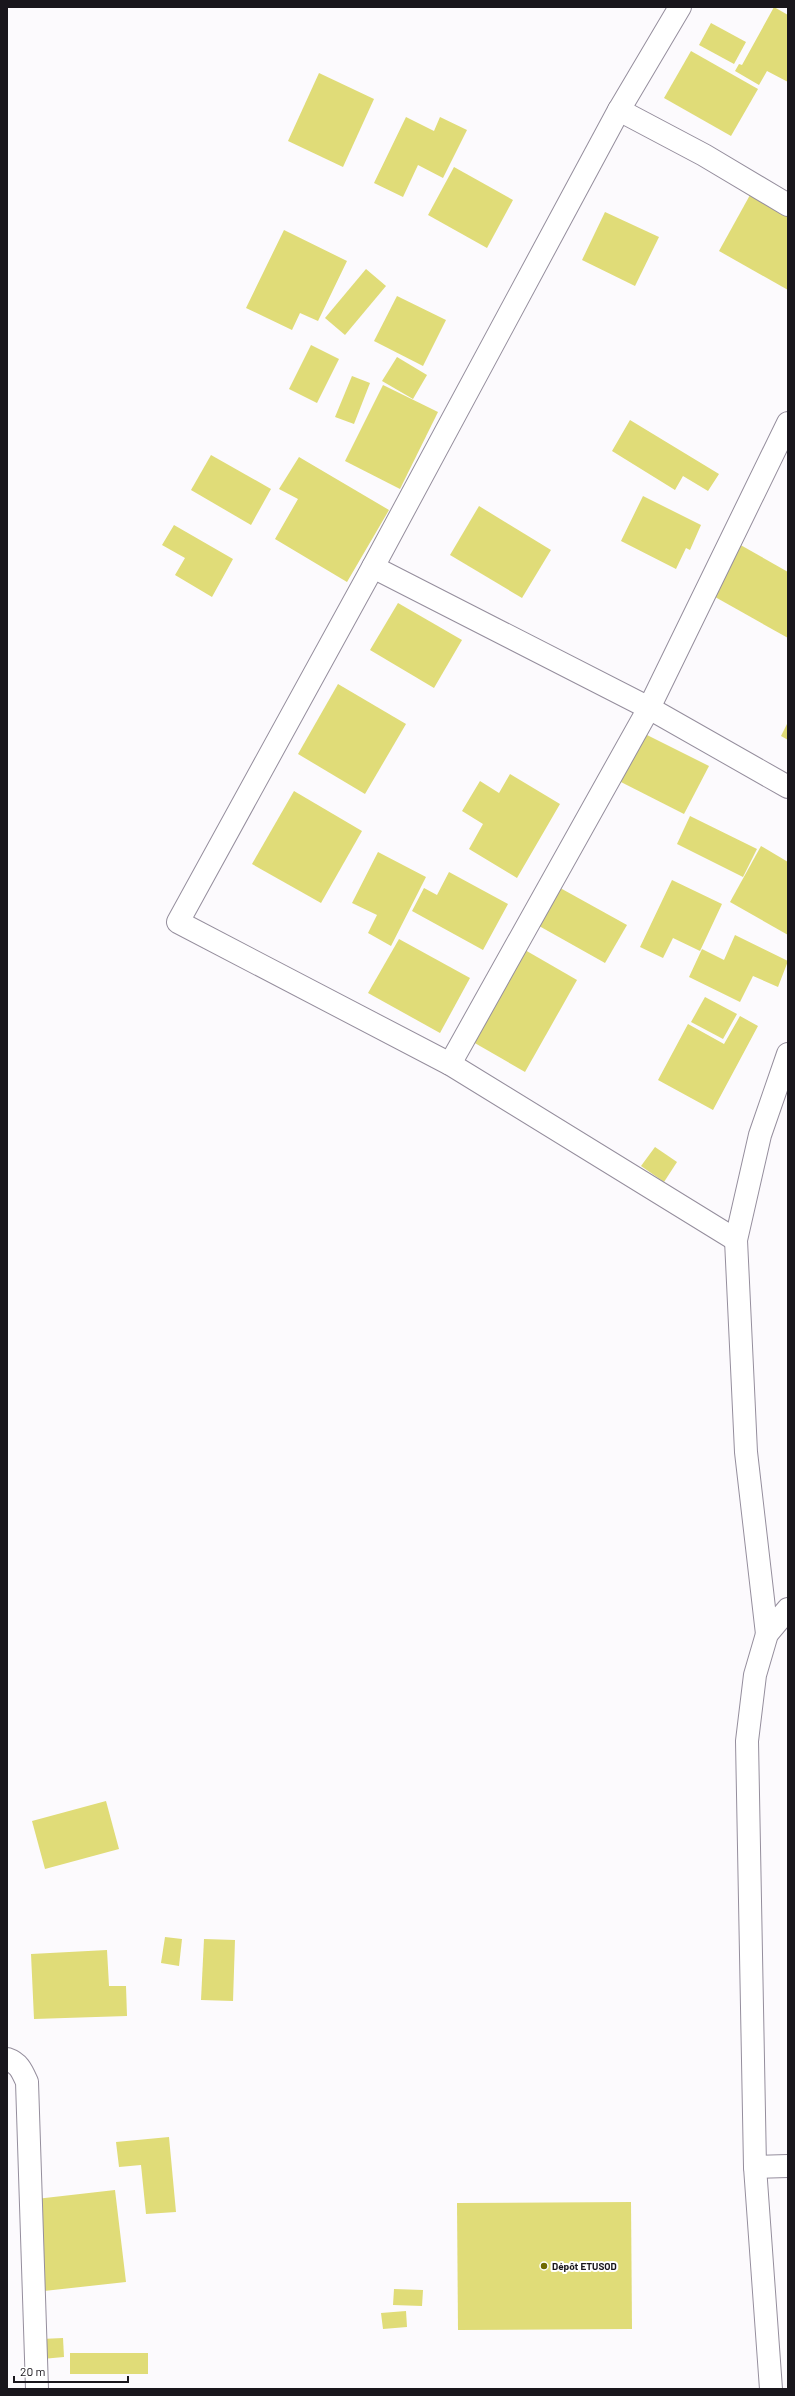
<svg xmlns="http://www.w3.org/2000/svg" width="795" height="2396" viewBox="0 0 795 2396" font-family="Barlow,sans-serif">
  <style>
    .building { fill: #e0dc78 }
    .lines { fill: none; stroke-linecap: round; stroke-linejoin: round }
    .street-casing { stroke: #958e9d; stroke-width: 24 }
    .street { stroke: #fff; stroke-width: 22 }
    .poi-dot { fill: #6e6901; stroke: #fff; stroke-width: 1.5 }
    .labels { text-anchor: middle; stroke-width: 4; stroke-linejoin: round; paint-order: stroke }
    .poi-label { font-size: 10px; font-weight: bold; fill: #19161c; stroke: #fff; text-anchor: start }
  </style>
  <rect width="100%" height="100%" fill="#fcfafd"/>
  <g class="building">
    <path d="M774,7L788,15V82L767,71L759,85L735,71L739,64L742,65Z"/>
    <path d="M711,23L746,42L734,64L699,45Z"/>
    <path d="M691,51L758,89L731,136L664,98Z"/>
    <path d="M319,73L374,99L343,167L288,141Z"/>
    <path d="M406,117L434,131L440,117L467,130L443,178L418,165L403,197L374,183Z"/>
    <path d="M454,167L513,200L487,248L428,215Z"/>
    <path d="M750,195L788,217V290L719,251Z"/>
    <path d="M605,212L659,237L635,286L582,260Z"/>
    <path d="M284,230L347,261L318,321L300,313L292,330L246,308Z"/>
    <path d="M366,269L386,286L345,335L325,318Z"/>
    <path d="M397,296L446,320L423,366L374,341Z"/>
    <path d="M311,345L339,359L317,403L289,389Z"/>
    <path d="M397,357L427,375L413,399L382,381Z"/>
    <path d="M352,376L370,383L354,424L335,417Z"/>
    <path d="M383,385L438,412L400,489L345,461Z"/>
    <path d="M630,420L719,474L708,491L683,476L675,490L612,451Z"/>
    <path d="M211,455L271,489L251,525L191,490Z"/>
    <path d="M299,457L389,510L347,582L275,539L298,499L279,489Z"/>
    <path d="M643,496L701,525L690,550L686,548L676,569L621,541Z"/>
    <path d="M479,506L551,550L522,598L450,555Z"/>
    <path d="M174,525L233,559L212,597L175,575L185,558L162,545Z"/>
    <path d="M737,543L788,572V638L708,593Z"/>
    <path d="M398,603L462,640L434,688L370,650Z"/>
    <path d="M338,684L406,724L365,794L298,754Z"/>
    <path d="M788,722V740L781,736Z"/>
    <path d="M639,731L709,766L684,814L615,779Z"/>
    <path d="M510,774L560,804L517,878L469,849L483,824L462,811L480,781L499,793Z"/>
    <path d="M294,791L362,831L321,903L252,864Z"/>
    <path d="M690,816L757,849L743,877L677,844Z"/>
    <path d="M761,846L788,862V935L730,902Z"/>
    <path d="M378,852L426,877L391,946L368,933L377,915L352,903Z"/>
    <path d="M449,872L508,904L483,950L412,911L424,888L437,895Z"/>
    <path d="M672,880L722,904L700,951L673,938L663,958L640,947Z"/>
    <path d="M553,884L627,925L605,963L532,922Z"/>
    <path d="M735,935L788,961L778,987L753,976L740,1002L689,977L702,949L724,960Z"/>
    <path d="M399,939L470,978L440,1033L368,993Z"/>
    <path d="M525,950L577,980L525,1072L473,1042Z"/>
    <path d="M705,997L737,1014L723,1039L691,1022Z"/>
    <path d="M740,1016L758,1026L713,1110L658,1080L688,1024L724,1044Z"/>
    <path d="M655,1147L677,1162L664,1182L641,1166Z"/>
    <path d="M106,1801L119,1849L45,1869L32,1821Z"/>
    <path d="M165,1937L182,1939L179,1966L161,1963Z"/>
    <path d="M204,1939L235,1940L233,2001L201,2000Z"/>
    <path d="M107,1950L109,1986H126L127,2016L34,2019L31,1954Z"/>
    <path d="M169,2137L176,2212L146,2214L141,2165L119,2167L116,2142Z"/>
    <path d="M115,2190L126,2282L44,2291L42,2267H44L36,2199Z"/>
    <path d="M631,2202L632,2329L458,2330L457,2203Z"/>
    <path d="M394,2289L423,2290L422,2306L393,2305Z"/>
    <path d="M406,2311L407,2327L383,2329L381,2313Z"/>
    <path d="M63,2338L64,2357L42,2359L41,2339Z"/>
    <rect x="70" y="2353" width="78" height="21"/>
  </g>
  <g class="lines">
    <g class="street-casing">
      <g id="street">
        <path d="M680,7L619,110L373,567L178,922L450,1064L736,1240"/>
        <path d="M619,110L704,155L788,205"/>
        <path d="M373,567L649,708L788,787"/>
        <path d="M450,1064L649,708L788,423"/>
        <path d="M767,1634L746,1452L736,1240L760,1135L788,1054"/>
        <path d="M7,2059C19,2063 22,2071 27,2082L37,2389"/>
        <path d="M755,2167L788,2166"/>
        <path d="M771,2389L755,2167L747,1741L755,1675L767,1634L788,1609"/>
      </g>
    </g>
    <use href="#street" class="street"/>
  </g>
  <circle class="poi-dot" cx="544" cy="2266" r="4"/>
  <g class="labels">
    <g class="poi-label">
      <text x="552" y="2270">Dépôt ETUSOD</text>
    </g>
  </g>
  <rect width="795" height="2396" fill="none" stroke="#19161c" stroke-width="16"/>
  <path d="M14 2376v6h114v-6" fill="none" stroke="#19161c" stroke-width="2"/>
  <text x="20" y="2376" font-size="12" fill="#19161c" stroke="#ffffff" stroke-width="3" paint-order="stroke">20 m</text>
</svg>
